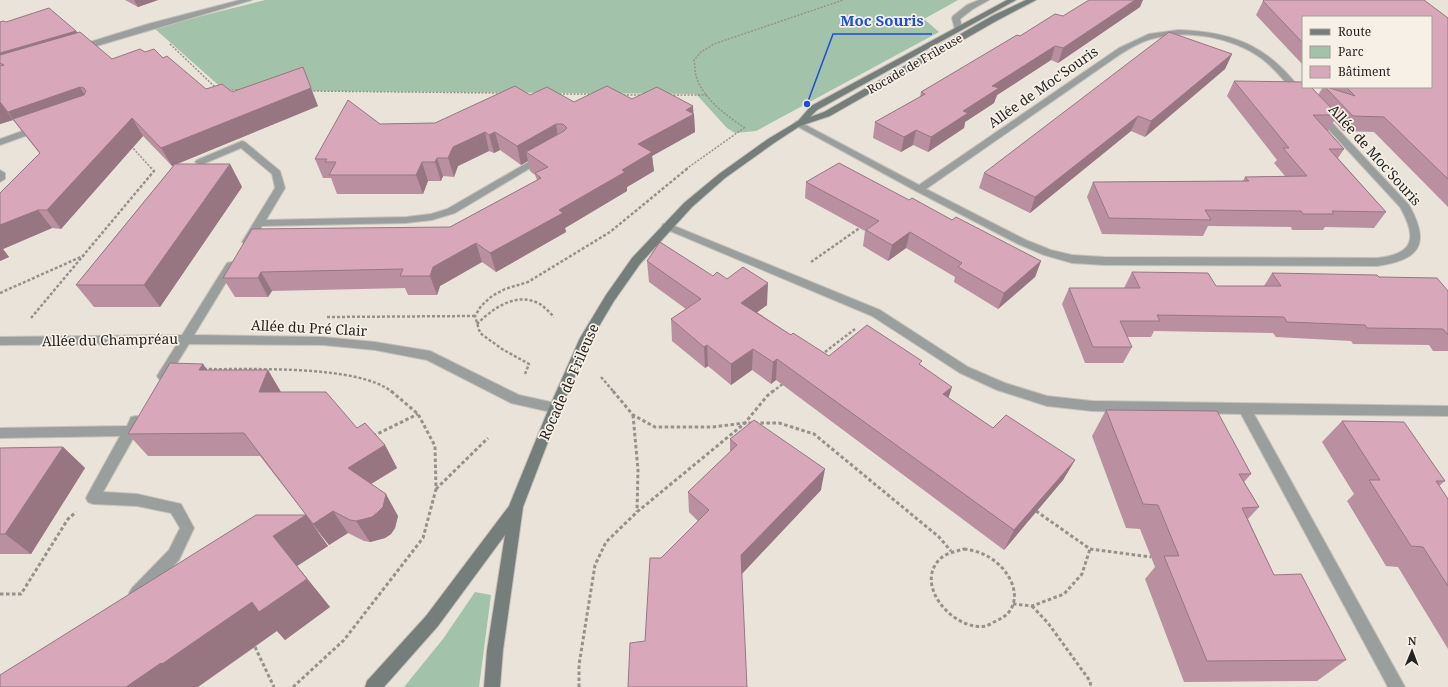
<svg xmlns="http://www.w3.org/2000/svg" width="1448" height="687" viewBox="0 0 1448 687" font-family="'Noto Serif',serif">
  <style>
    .green { fill: #a2c2aa }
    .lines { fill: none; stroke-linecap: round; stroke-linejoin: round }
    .lane-casing { stroke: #c6c1b9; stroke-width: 2 }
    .street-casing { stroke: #c6c1b9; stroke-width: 2 }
    .secondary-casing { stroke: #c6c1b9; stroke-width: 2 }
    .path-far2 { stroke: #96928b; stroke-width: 1.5; stroke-dasharray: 2 1.5; stroke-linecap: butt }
    .path-far1 { stroke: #96928b; stroke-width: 2.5; stroke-dasharray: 3 2; stroke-linecap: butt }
    .path { stroke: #96928b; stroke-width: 3; stroke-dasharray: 3.5 2.5; stroke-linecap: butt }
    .lane { fill: #9a9f9e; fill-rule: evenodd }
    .street { fill: #9a9f9e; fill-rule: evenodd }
    .secondary { fill: #767e7c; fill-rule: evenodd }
    .wall { fill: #ba90a0 }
    .shaded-wall { fill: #977682 }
    .building { fill: #d8a8ba; stroke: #977682 }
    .labels { text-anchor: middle; stroke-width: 3.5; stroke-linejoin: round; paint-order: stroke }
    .far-street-label { font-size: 12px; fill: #262421; stroke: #f6f0e7 }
    .street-label { font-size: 14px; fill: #262421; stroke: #f6f0e7 }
    .leader { fill: none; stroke: #1d4ed8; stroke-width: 1.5 }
    .callout-dot { fill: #1d4ed8; stroke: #f6f0e7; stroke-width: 1.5 }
    .callout-label { font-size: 15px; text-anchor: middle; font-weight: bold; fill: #1d4ed8; stroke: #f6f0e7; stroke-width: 3.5; stroke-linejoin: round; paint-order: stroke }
  </style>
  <rect width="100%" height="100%" fill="#e9e3da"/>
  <g class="green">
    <path d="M265,0H958L924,19L939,32L756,131L735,133L727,128L696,94L224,90L154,28Z"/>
    <path d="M475,592L491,595L479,687H404L443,639Z"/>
  </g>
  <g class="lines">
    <g class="lane-casing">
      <path id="lane" d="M979,0H989L973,9L960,19L962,28L961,30H955L952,18L953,16L967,5Z"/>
    </g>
    <g class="street-casing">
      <g id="street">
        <path d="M240,0H252L83,50H77L76,48L77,46L148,24Z"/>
        <path d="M1178,30C1236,32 1270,47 1304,94L1300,97L1297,96C1286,83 1275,68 1261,58C1233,38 1189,29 1155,38C1138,42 1123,52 1109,62L926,189L1026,240L1051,250L1072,255L1104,257L1377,258C1415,254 1417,237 1400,207L1317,117L1316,115L1320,112L1323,113L1409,205C1431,244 1420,260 1377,266L1104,265L1072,263L1044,255L1018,244L916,191L793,124L797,121L800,122L919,185L1119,48L1149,34Z"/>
        <path d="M39,125L44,128L42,130L0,145V139Z"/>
        <path d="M242,141L245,142L280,171L285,188L266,220L406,217L431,214L447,209L539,156L542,155L547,158L455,213L432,220L406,223L262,226L251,244L247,245L242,242L275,188L272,174L241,148L203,164L200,165L195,162L197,160Z"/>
        <path d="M0,170L5,173V179L0,182Z"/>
        <path d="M667,223L880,310L968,367L1005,383L1047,396L1092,401L1448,406V416L1254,414L1405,687H1388L1241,414L1092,411L1047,406L997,390L960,373L872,316L663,228L662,226L663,224Z"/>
        <path d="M231,262L235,263L236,266L194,335L323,337L375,342L430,351L519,395L555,403L560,404L561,408L560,412L555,413L511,403L427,360L375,350L323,345L189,344L167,379L163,381L159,379L157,376L177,344L0,345V337L182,335L227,263Z"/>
        <path d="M136,416L141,417L143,421L103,492L137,494L181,504L194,528L179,560L142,598L137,600L132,598L129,593L132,588L169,550L180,528L171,513L137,506L93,504L88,502L86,498L88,494L120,436L0,438V428L127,426L131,417Z"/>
      </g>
    </g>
    <g class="secondary-casing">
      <path id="secondary" d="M1007,0H1016L817,110L810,117L824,112L992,16L1026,0H1036L998,20L830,116L800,126L774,143L725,178L692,207L640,264L614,301L592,338L561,408L523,507L503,650L500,687H484L487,650L505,535L438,626L384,687H365L367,681L426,616L509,506L549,408L580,338L606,295L632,258L684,203L719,174L768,139L798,121L811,106Z"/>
    </g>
    <g class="path-far2">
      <path d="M170,44L216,88"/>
      <path d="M228,90H241"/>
      <path d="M310,91L503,93"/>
      <path d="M556,94H593"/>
      <path d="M620,95H645"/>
      <path d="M670,95H707"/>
      <path d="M745,128C727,116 702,98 696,76C695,71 695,65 694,60L701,52L714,44L843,0"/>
      <path d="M131,146L152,169"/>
      <path d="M686,169L744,128"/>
    </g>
    <g class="path-far1">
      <path d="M811,262L861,227"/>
      <path d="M0,293L83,256"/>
      <path d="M327,317L475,316"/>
      <path d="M31,318L154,171L151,168"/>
      <path d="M477,324C492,309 515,292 538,303C544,306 549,312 554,317"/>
      <path d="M821,355L855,329"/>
      <path d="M204,369C249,370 358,364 392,392"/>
      <path d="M525,374L529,364L502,349L480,333L475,316L481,306L492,296L505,289L528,282L610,232L688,168"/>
      <path d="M601,377L614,392"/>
      <path d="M772,392L784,383"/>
    </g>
    <g class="path">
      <path d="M613,391L633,415L655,427H713L745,423H779L814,434L939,537L951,551"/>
      <path d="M633,415L638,470L637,512"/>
      <path d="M373,436L418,414"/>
      <path d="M436,489L488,438"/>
      <path d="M1036,511L1090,549L1151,557"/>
      <path d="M964,549C972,550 980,552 987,556C1005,565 1024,592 1009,612C1005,617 1000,619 994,622C992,623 989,625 986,626C954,632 912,584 941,558C947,553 957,551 964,549Z"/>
      <path d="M0,594H21L68,519L76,512"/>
      <path d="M1013,604L1032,606L1064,594L1082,574L1090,549"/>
      <path d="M1032,606L1048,623L1090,681L1091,687"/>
      <path d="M255,647L274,687"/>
      <path d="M293,687L344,640L423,538L436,489L435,446L418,414L391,391"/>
      <path d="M579,687V665L595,565L606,542L637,512L745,423L767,396L773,391"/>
    </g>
    <use href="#lane" class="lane"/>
    <use href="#street" class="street"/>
    <use href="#secondary" class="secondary"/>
  </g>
  <g class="wall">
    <path d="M125,0H158L138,7Z"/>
    <path d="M1263,1L1448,18V207L1374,132L1343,131L1334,121L1328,131L1344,149L1338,158L1386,212L1374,228L1325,227L1323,230H1292L1291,227L1208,226L1203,236L1102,234L1087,197L1093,182L1243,181L1245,177L1285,176L1274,163L1277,160L1227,96L1234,81L1318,95L1323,87H1431L1303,17V65L1256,15Z"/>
    <path d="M1140,7L1058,63L1051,60L997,95L994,103L965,122L964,128L928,152L913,145L901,152L873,138L875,122L920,97L921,92L1020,36L1063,16Z"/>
    <path d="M0,22L76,31L77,32L112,59L145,52L163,58L206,89L232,92L318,106L177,164H230L242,187L160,307H94L76,285L174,165L172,166L143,136L61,229L52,228L3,249L9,257L0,261V193L40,154L13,120L0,124Z"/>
    <path d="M1232,54L1225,69L1145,137L1131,131L1030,213L979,188L984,173Z"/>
    <path d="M530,95L574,102L632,99L693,106L695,132L652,156L654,171L627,187V191L565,228L566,232L496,272L482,262L440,286L437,295H408L405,288L272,291L268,297H235L223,278L450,227L537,180L535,175L530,171L528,161L521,165L500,150L494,153L489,151L458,166L454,177L443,176L441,181H428L423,194H337L331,178H323L315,159L380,124L435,123Z"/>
    <path d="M806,182L909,200L952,220L1041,261L1035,277L998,309L954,282L955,277L906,248L888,261L863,246L865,231L805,198Z"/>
    <path d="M647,261L713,276L767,305L757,312L791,335L829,356L921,365L948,398L993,428L1075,460L1063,480L1004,550L776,380L771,384L752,370L731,385L708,366L705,368L672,341L671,319L686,309L649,282Z"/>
    <path d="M1132,272L1216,286H1264L1272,273L1379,277L1448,291V351H1433L1429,345L1353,344L1351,341L1276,337L1273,333L1154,331L1151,337H1127L1132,347L1123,363H1085L1062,304L1069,288H1124Z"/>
    <path d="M203,364L207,370H268L281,392L357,428L385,445L397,468L371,484L398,516L395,528L391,534L385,538L370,542L364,541L348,533L329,545L312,524L328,546L297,566L330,607L285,640L277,631L306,515L260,456H148L128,434Z"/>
    <path d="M1106,410L1251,474L1244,482L1259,507L1248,519L1274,575L1346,660L1317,681L1184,682L1145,579L1155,567L1140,529L1126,528L1092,436Z"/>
    <path d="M1342,421L1445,481L1439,486L1448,499V649L1398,567L1386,566L1347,501L1354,494L1322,442Z"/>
    <path d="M730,439L821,490L742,573L645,641L698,521L689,512L688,492L730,452Z"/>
    <path d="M63,447L85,468L31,554H0V448Z"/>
  </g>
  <g class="shaded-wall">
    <path d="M134,0H158L138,7Z"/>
    <path d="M1135,0H1143L1140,7L1058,63L1063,48Z"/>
    <path d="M76,31L83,42L0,63V53Z"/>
    <path d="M1055,46L1051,60L997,95L994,103L965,122L964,128L928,152L931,137L992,86Z"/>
    <path d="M1232,54L1225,69L1145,137L1151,121Z"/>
    <path d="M303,67L318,106L172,166L161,148Z"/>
    <path d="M80,87L91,105L13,119L21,130L8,112Z"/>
    <path d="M0,102L13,120L0,124Z"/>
    <path d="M693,106V115L694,114L695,132L652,156L654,171L627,187V191L565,228L566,232L496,272L490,253L559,210L622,170L638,144Z"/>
    <path d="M1138,116L1131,131L1030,213L1035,197Z"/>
    <path d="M132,118L143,136L61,229L47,210Z"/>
    <path d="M556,124L559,143L526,152L528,161L521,165L517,146Z"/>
    <path d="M916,130L913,145L901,152L904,137Z"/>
    <path d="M485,132L489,151L458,166L454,177L448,158L453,147Z"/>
    <path d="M495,132L500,150L494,153L489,135Z"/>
    <path d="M437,158L443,176L441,181L435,162Z"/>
    <path d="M422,162L428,181L423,194L416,175Z"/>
    <path d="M230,164L242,187L160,307L144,285Z"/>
    <path d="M38,210L52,228L3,249L9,257L0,261V225Z"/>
    <path d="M910,232L906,248L888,261L892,245Z"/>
    <path d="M476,243L482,262L440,286L437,295L430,276L433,267Z"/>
    <path d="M1041,261L1035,277L998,309L1004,293Z"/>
    <path d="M261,272L272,291L268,297L258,278Z"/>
    <path d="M768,283L767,305L741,324V303Z"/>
    <path d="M707,345L708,366L705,368L704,347Z"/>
    <path d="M753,349L752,370L731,385V364Z"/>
    <path d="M777,359L776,380L771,384L773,362Z"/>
    <path d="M203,364L219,387L199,370Z"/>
    <path d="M268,370L282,394L259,392Z"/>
    <path d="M952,387L945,409L943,394Z"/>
    <path d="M385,445L397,468L361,490L348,468Z"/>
    <path d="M63,447L85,468L31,554L5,534Z"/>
    <path d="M1075,460L1063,480L1004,550L1014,530Z"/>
    <path d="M825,469L821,490L741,575V555Z"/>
    <path d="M386,494L398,516L395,528L391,534L385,538L370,542L356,521Z"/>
    <path d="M333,511L348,533L329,545L313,524Z"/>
    <path d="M306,515L328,546L297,566L330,607L285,640L277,631L198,687H126L273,536Z"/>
  </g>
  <g class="building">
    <path d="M1089,0H1135L1063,48L1055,46L992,86L999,88L963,111L968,113L931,137L916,130L904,137L875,122L925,94L921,92L1017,35L1020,36L1055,14L1063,16Z"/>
    <path d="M1264,0H1424L1448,18V179L1384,117L1353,116L1325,87H1327L1355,96L1346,87H1431V17H1303V43L1263,1Z"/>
    <path d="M49,8L76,31L0,53V22L3,21L6,22Z"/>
    <path d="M80,32L112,59L140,49L145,52L154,49L163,58L167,56L206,89L222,84L232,92L303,67L311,88L161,148L132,118L47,210H38L0,225V193L40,153L13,119L84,95L86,91L84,88L80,87L8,112L0,102V66L4,65L0,63V55Z"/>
    <path d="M1169,32L1232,54L1151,121L1138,116L1035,197L984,173Z"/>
    <path d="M1234,81L1303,82V87H1311L1338,115H1313L1344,149H1329L1386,212L1332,211L1334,214H1303L1301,211L1205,210L1211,220L1109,218L1093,182L1249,181L1245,177L1307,176L1283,148H1289Z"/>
    <path d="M515,86L530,95L547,87L574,102L607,86L632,99L657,87L693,106L686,110L694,114L638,144L652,152L622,170L625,172L559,210L563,213L490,253L476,243L433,267L430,276H400L403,269L261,272L258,278H223L252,229L450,227L541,178L535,173L548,167L526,152L564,131L567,128L563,124H556L517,146L495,132L489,135L485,132L453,147L448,158H437L435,162H422L416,175H329L336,162H325L327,159H315L348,100L380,124L435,123Z"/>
    <path d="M839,163L909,200L912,198L952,220L956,217L1041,261L1004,293L958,267L962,263L910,232L892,245L866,230L879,221L806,182Z"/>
    <path d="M175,164H230L144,285H76Z"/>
    <path d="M660,242L713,276L717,272L727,279L743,267L768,283L741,303L791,335L793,333L829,356L867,325L922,361L919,364L952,387L943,394L993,428L1006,415L1075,460L1014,530L777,359L773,362L753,349L731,364L707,345L704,347L671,319L701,299L647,261Z"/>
    <path d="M1132,272L1208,273L1216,286H1281L1272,273L1377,275L1379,277L1437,278L1448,291V335L1443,329L1367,328L1365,325L1287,322L1284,317L1157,315L1160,321H1120L1132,347H1093L1069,288H1140Z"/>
    <path d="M170,363L203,364L199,370H268L259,392H326L357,428L365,423L385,445L348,468L386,494L383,507L378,512L372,517L356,521L350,520L333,511L313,524L244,433L128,434Z"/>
    <path d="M1106,410L1217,411L1251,474H1239L1259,507L1242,508L1274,575L1301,574L1346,660L1207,661L1164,556H1179L1158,505L1143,504Z"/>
    <path d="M754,420L825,469L741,555L747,687H628L630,643L645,641L650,558H661L709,510L688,492L737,445L730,439Z"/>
    <path d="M1342,421L1404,422L1445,481H1436L1448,499V586L1423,547L1411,546L1369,480H1380Z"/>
    <path d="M63,447L5,534H0V448Z"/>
    <path d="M256,515H306L273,536L307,579L259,612L252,602L162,664L161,663L126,687H0V675Z"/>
  </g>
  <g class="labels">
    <g class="far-street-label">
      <text transform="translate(915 64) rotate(-30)" y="4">Rocade de Frileuse</text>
    </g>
    <g class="street-label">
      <text transform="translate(1043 87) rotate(-35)" y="5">Allée de Moc'Souris</text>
      <text transform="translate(1375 155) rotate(48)" y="5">Allée de Moc'Souris</text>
      <text transform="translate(309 328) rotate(3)" y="5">Allée du Pré Clair</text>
      <text transform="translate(110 340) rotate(-1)" y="5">Allée du Champréau</text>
      <text transform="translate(569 382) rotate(-66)" y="5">Rocade de Frileuse</text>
    </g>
  </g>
  <path class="leader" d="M807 104L833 34H932"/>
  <circle class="callout-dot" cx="807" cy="104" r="4"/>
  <g class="callout-label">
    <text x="882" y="26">Moc Souris</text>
  </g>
  <rect x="1302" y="16" width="130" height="72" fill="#f6f0e7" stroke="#a39e98"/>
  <rect x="1310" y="29" width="20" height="6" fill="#767e7c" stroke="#a39e98"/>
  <text x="1338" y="36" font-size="12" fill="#262421">Route</text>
  <rect x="1310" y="46" width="20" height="12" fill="#a2c2aa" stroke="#a39e98"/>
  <text x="1338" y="56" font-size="12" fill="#262421">Parc</text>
  <rect x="1310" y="66" width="20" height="12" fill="#d8a8ba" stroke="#a39e98"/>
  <text x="1338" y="76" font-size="12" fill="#262421">Bâtiment</text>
  <g transform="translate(1412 651) rotate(1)" stroke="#f6f0e7" stroke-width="3" paint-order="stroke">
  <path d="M0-3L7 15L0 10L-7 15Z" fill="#262421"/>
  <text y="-6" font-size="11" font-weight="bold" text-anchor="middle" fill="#262421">N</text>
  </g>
</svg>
